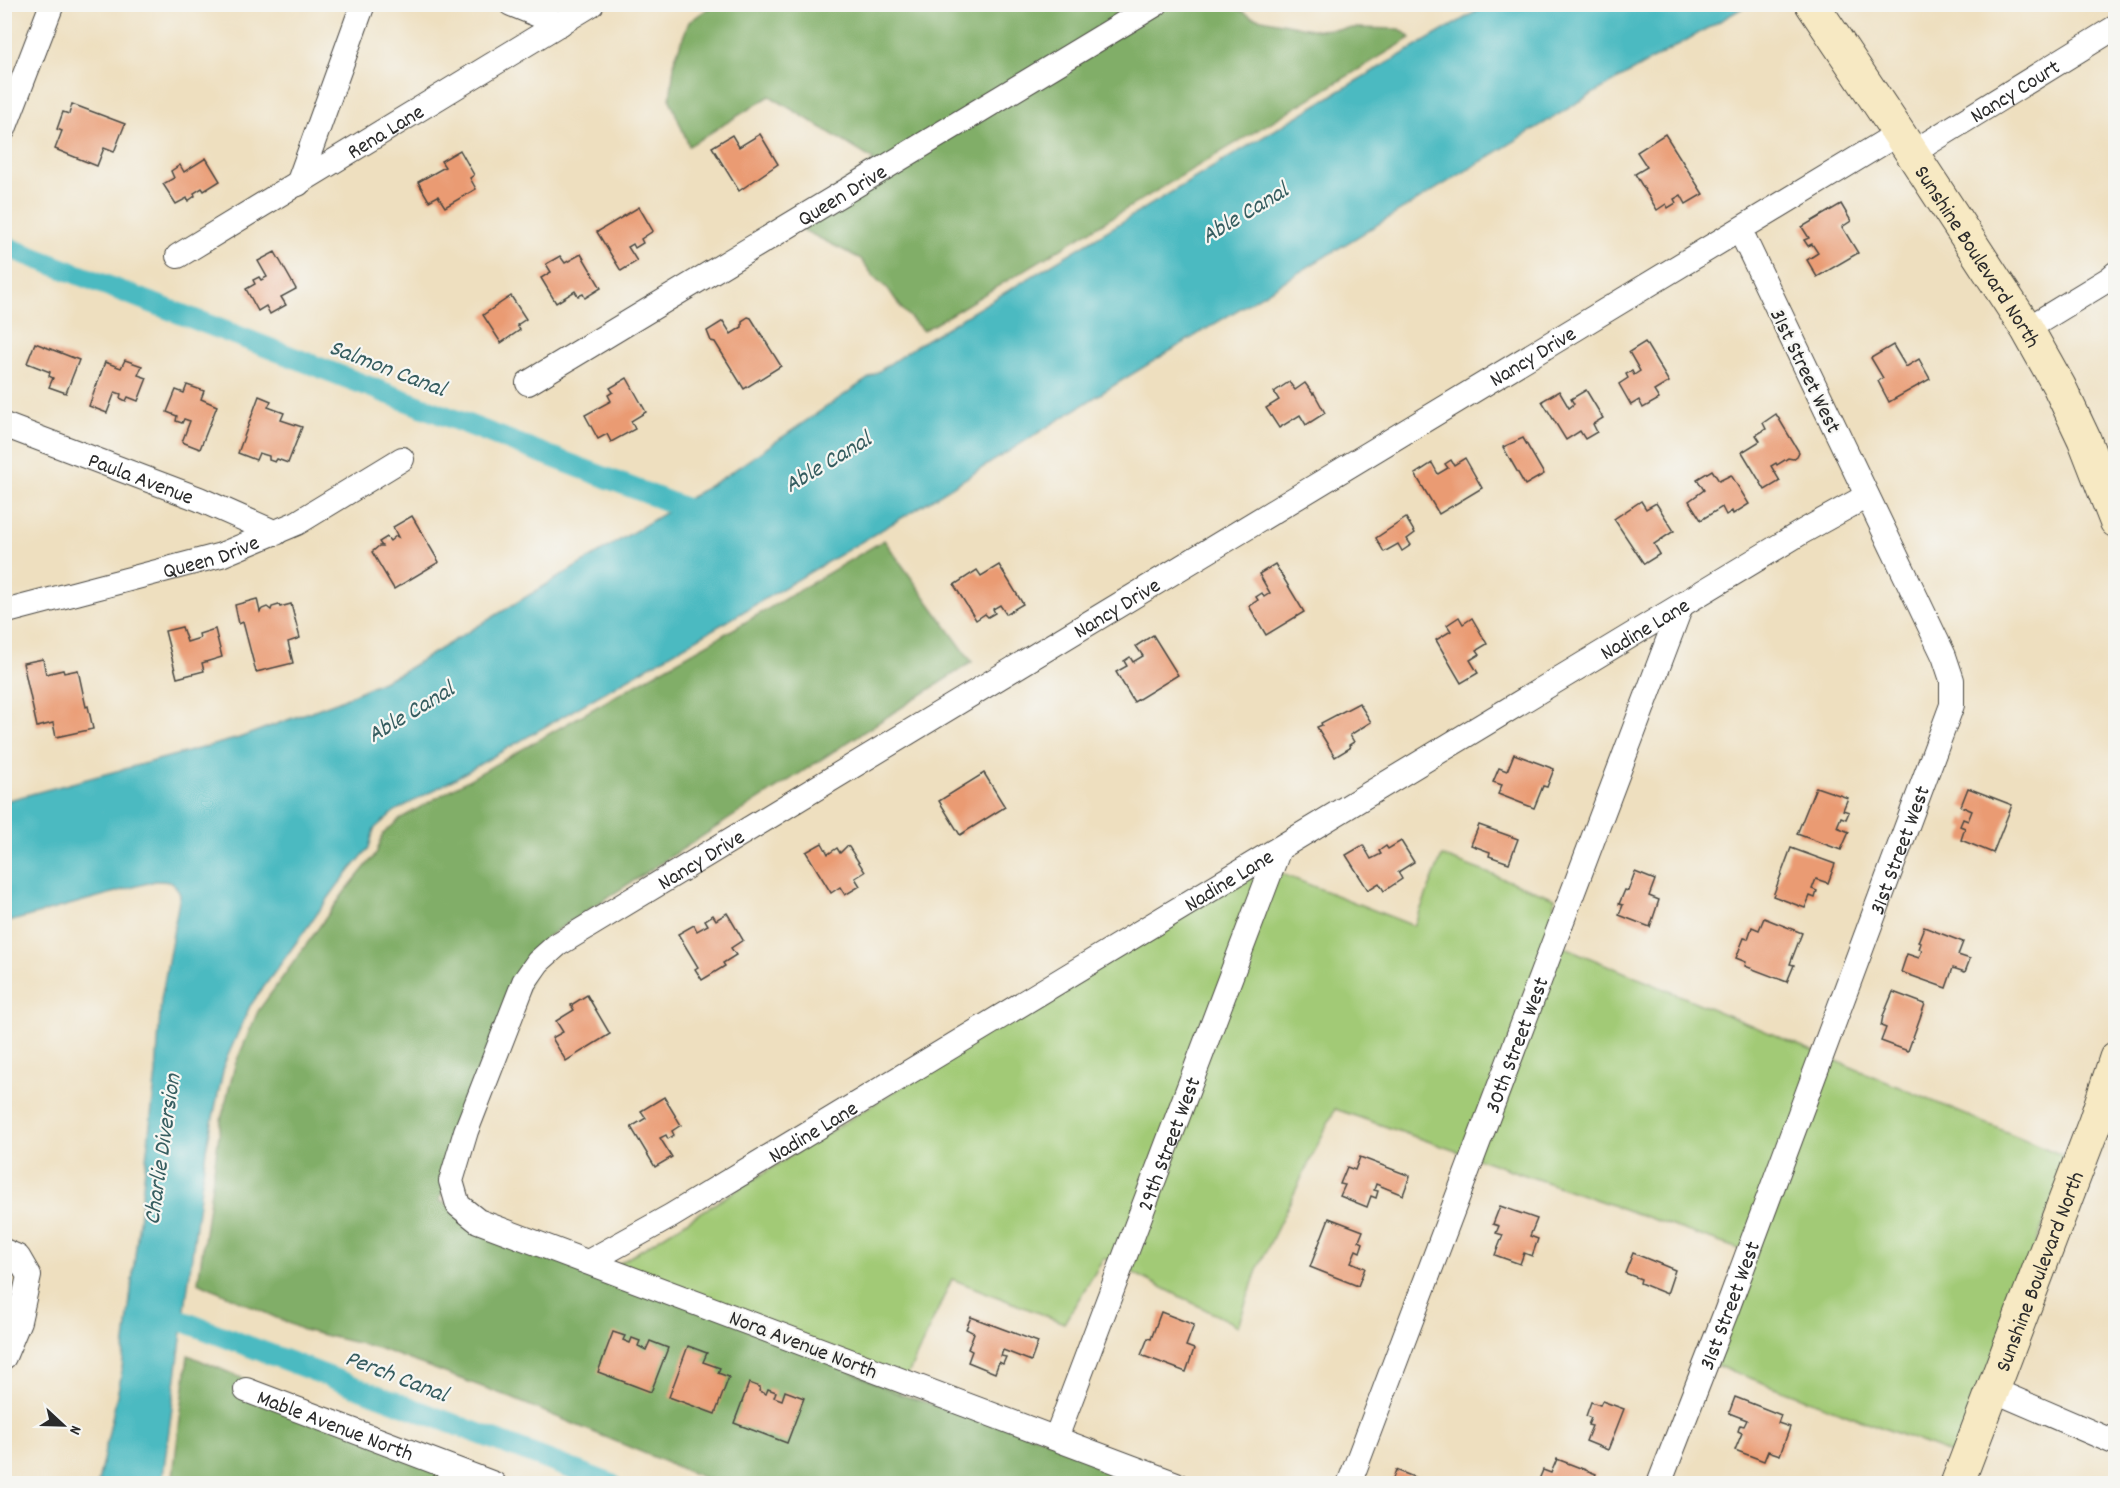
<svg xmlns="http://www.w3.org/2000/svg" width="2120" height="1488" viewBox="0 0 2120 1488" font-family="Dekko,sans-serif">
  <style>
    .green { fill: #a2ca76; stroke: #667a50; stroke-width: 1.5 }
    .forest { fill: #81ae67; stroke: #566c49; stroke-width: 1.5 }
    .water { fill: #4bbac1; stroke: #3b7276; stroke-width: 1.5 }
    .lines { fill: none; stroke-linecap: round; stroke-linejoin: round }
    .canal { stroke: #4bbac1; stroke-width: 21 }
    .building { fill: #ea9b73 }
    .street-casing { stroke: #484641; stroke-width: 26 }
    .secondary-casing { stroke: #484641; stroke-width: 35 }
    .street { stroke: #fff; stroke-width: 24 }
    .secondary { stroke: #f7e9c3; stroke-width: 33 }
    .labels { text-anchor: middle; stroke-width: 4.5; stroke-linejoin: round; paint-order: stroke }
    .street-label { font-size: 22px; fill: #2b2b2b; stroke: #f6f6f2 }
    .water-label { font-size: 24px; font-style: italic; fill: #365d60; stroke: #f6f6f2 }
  </style>
  <rect width="100%" height="100%" fill="#f6f6f2"/>
  <filter id="ink" filterUnits="userSpaceOnUse"><feTurbulence type="fractalNoise" baseFrequency=".0167" numOctaves="2"/><feDisplacementMap in="SourceGraphic" scale="12" xChannelSelector="R" yChannelSelector="G"/><feConvolveMatrix kernelMatrix="1 2 1 2 8 2 1 2 1" color-interpolation-filters="sRGB"/></filter>
  <filter id="wash" filterUnits="userSpaceOnUse"><feTurbulence type="fractalNoise" baseFrequency=".008" numOctaves="4" result="noise"/><feDisplacementMap in="SourceGraphic" scale="24" xChannelSelector="R" yChannelSelector="G"/><feGaussianBlur stdDeviation="1.35" result="paint"/><feColorMatrix in="noise" values="0 0 0 0 0 0 0 0 0 0 0 0 0 0 0 0 0 1.4 0 .05"/><feComposite in="paint" operator="in"/></filter>
  <g filter="url(#wash)">
    <rect width="100%" height="100%" fill="#eedfbf"/>
    <path class="green" d="M1442,856L1555,898L1552,942L2069,1158L1955,1455L1710,1363L1753,1254L1335,1109L1257,1270L1238,1326L1104,1258L1064,1323L952,1279L899,1394L617,1265L1257,864L1414,926Z"/>
    <g class="forest">
      <path d="M713,5H1232L1252,17L1316,30L1355,28L1400,29L1411,38L923,331L902,309L889,290L874,277L861,259L789,223L874,160L770,96L689,146L670,100L675,58L689,22Z"/>
      <path d="M884,540L972,662L548,936L439,1201L617,1265L899,1394L1152,1471L1147,1483H716L504,1395L378,1348L303,1330L198,1282L221,1120L235,1065L258,1011L346,890L376,854L383,834L401,818L737,627Z"/>
      <path d="M188,1355L335,1418L473,1484H172Z"/>
    </g>
    <path class="water" d="M1489,4L1748,5L1587,97L1124,379L915,510L731,619L456,778L395,811L374,829L369,848L338,885L250,1006L225,1062L206,1150L162,1483H98L121,1377L156,1073L161,1000L180,895C174,880 170,881 155,881L5,923V801L239,738L339,701L402,672L724,477L916,346L1351,84Z"/>
    <g class="lines">
      <g class="canal">
        <path d="M4,246L703,515"/>
        <path d="M164,1314L611,1484"/>
      </g>
    </g>
    <g id="blocks">
      <g class="building">
        <path d="M72,104L125,124L114,152L104,148L97,166L55,149L62,131L57,129L63,112L69,114Z"/>
        <path d="M760,134L778,164L739,191L712,147L732,135L739,147Z"/>
        <path d="M1665,134L1703,194L1686,204L1681,195L1674,199L1676,203L1668,208L1666,204L1657,210L1635,174L1647,167L1637,152Z"/>
        <path d="M460,150L474,175L470,178L476,189L445,207L438,196L429,201L418,182L445,167L441,161Z"/>
        <path d="M206,158L220,181L204,191L202,188L194,193L195,196L188,201L187,198L176,204L163,184L174,178L171,171L180,165L184,172Z"/>
        <path d="M1841,204L1851,221L1842,227L1858,253L1817,277L1807,260L1818,253L1812,244L1808,246L1804,240L1809,238L1802,227Z"/>
        <path d="M639,207L653,231L641,239L643,243L635,248L633,244L628,247L637,261L621,271L597,232Z"/>
        <path d="M275,252L296,289L281,297L286,305L270,314L266,306L258,311L246,289L255,284L253,280L259,277L261,280L267,277L258,261Z"/>
        <path d="M581,254L601,288L585,298L583,294L578,296L575,291L556,303L541,278L551,272L546,264L560,256L565,263Z"/>
        <path d="M511,296L526,319L517,325L520,330L501,343L483,315Z"/>
        <path d="M748,317L751,318L781,366L744,389L715,342L711,341L707,331L723,321L731,334L742,327V321Z"/>
        <path d="M1645,342L1669,382L1654,391L1659,399L1643,408L1639,400L1631,405L1619,384L1628,378L1626,374L1632,371L1634,375L1640,371L1629,352Z"/>
        <path d="M35,343L79,360L66,393L49,387L53,378L49,376L50,372L27,363Z"/>
        <path d="M1893,345L1906,367L1919,359L1930,379L1889,402L1878,381L1883,378L1871,358Z"/>
        <path d="M125,360L142,366L138,375L147,378L138,401L128,397L126,401L120,398L121,394L115,392L107,413L89,406L105,362L121,368Z"/>
        <path d="M627,378L646,412L631,421L635,429L611,442L607,434L598,439L585,415L611,401L608,395L613,392L610,388Z"/>
        <path d="M1289,382L1295,390L1305,383L1313,394L1314,393L1325,413L1306,425L1300,415L1279,428L1266,408L1279,400L1274,392Z"/>
        <path d="M187,385L204,391L201,399L217,406L200,449L182,442L190,421L184,419L182,423L176,421L177,416L167,412L176,390L184,393Z"/>
        <path d="M1586,390L1603,418L1593,424L1597,432L1585,439L1580,431L1566,440L1542,401L1559,391L1569,408L1574,404L1571,399Z"/>
        <path d="M259,396L271,401L268,407L284,413L281,420L302,427L288,463L277,459L275,462L269,460V456L259,453L256,460L238,453Z"/>
        <path d="M1776,414L1799,452L1797,456L1793,459L1788,458L1777,465L1776,463L1771,466L1780,481L1765,490L1742,452L1760,441L1756,435L1766,429L1763,423Z"/>
        <path d="M1523,438L1544,474L1525,485L1503,447Z"/>
        <path d="M1465,458L1482,488L1439,514L1415,474L1432,463L1438,474L1448,468L1445,464L1451,460L1454,465Z"/>
        <path d="M1712,470L1719,481L1731,475L1749,504L1733,514L1732,511L1726,515L1722,507L1701,520L1689,501L1704,490L1697,479Z"/>
        <path d="M1641,501L1646,509L1656,503L1674,531L1654,544L1660,554L1644,564L1614,519Z"/>
        <path d="M412,516L439,562L394,589L372,552L379,546H382L379,542L387,537L390,541L396,536L398,537L393,527Z"/>
        <path d="M1406,518L1415,533L1407,539L1411,545L1402,551L1398,544L1384,552L1376,538Z"/>
        <path d="M1275,564L1304,612L1266,635L1249,606L1258,600L1256,597L1262,593L1264,597L1270,593L1259,574Z"/>
        <path d="M999,565L1023,604L1006,614L1000,605L993,609L995,613L988,617L985,614L976,620L954,585L977,570L981,576Z"/>
        <path d="M257,599L260,612L262,609L267,607L271,610L272,607L279,605L280,607L291,604L300,638L288,642L293,663L256,672L243,622L239,624L235,605Z"/>
        <path d="M1459,617L1463,624L1472,618L1487,644L1477,650L1480,654L1470,660L1478,673L1461,683L1436,640L1451,631L1447,625Z"/>
        <path d="M182,627L187,642L200,638L199,634L215,629L222,657L202,663L204,671L177,678L165,631Z"/>
        <path d="M1153,635L1178,675L1134,702L1116,672L1127,666L1124,661L1130,657L1133,662L1143,656L1136,646Z"/>
        <path d="M43,659L46,674L63,670L64,673L78,670L86,707L88,706L93,729L56,737L53,723L37,727L23,663Z"/>
        <path d="M1359,703L1371,722L1350,735L1354,742L1349,745L1350,748L1335,757L1317,727L1322,725L1321,723Z"/>
        <path d="M1514,754L1554,769L1547,787L1543,786L1534,808L1498,794L1502,785L1493,782L1499,768L1507,771Z"/>
        <path d="M984,773L1005,807L960,835L939,801Z"/>
        <path d="M1816,787L1848,798L1843,810L1849,812L1846,819L1841,817L1837,827L1849,832L1841,850L1797,834Z"/>
        <path d="M1968,788L2012,805L1993,853L1961,840L1965,828L1960,826L1963,819L1968,821L1972,811L1961,806Z"/>
        <path d="M1479,825L1518,839L1509,863L1489,856L1490,852L1471,845Z"/>
        <path d="M1401,841L1414,862L1398,872L1402,879L1384,891L1379,883L1368,890L1346,855L1363,845L1371,859L1381,854L1379,851L1386,846L1388,849Z"/>
        <path d="M822,843L828,854L837,848L840,853L847,846L849,847L865,872L855,878L860,886L845,895L840,887L831,893L806,852Z"/>
        <path d="M1791,848L1835,864L1828,883L1816,879L1812,889L1817,891L1815,898L1810,896L1805,908L1773,896Z"/>
        <path d="M1635,872L1655,880L1649,896L1659,900L1650,927L1619,915L1623,905L1619,904L1625,890L1628,891Z"/>
        <path d="M727,913L743,940L731,948L736,955L723,963L725,966L702,980L695,969L698,967L678,934L694,925L697,931L708,925L705,920L713,915L716,920Z"/>
        <path d="M1764,918L1802,933L1790,964L1794,965L1787,982L1745,966L1746,962L1736,958L1744,938L1748,939L1752,927L1759,930Z"/>
        <path d="M1924,927L1963,942L1958,955L1970,959L1965,972L1953,968L1946,988L1901,972L1907,954L1919,958L1922,950L1919,949L1921,943L1918,942Z"/>
        <path d="M1893,992L1925,1004L1908,1051L1881,1041L1886,1028L1881,1026L1883,1016Z"/>
        <path d="M587,995L610,1034L566,1061L552,1038L563,1032L556,1021L574,1010L571,1005Z"/>
        <path d="M664,1097L681,1125L672,1131L674,1135L668,1139L666,1135L660,1138L672,1157L655,1167L631,1127L646,1118L641,1111Z"/>
        <path d="M1360,1157L1410,1176L1403,1195L1376,1184L1374,1190L1378,1191L1376,1198L1371,1196L1367,1207L1340,1196L1345,1185L1340,1184L1347,1167L1355,1170Z"/>
        <path d="M1500,1206L1537,1219L1530,1236L1538,1239L1532,1256L1524,1253L1520,1264L1495,1255L1503,1235L1496,1233L1499,1226L1493,1224Z"/>
        <path d="M1329,1218L1363,1231L1359,1241L1363,1243L1360,1252L1356,1250L1351,1262L1365,1268L1358,1286L1310,1267Z"/>
        <path d="M1633,1253L1675,1270L1667,1294L1640,1283L1641,1279L1625,1273Z"/>
        <path d="M1161,1312L1194,1325L1186,1346L1194,1349L1186,1372L1141,1355L1148,1338L1151,1339Z"/>
        <path d="M971,1317L1038,1342L1031,1361L1003,1350L1001,1356L1006,1357L1003,1364L999,1362L995,1373L968,1362L972,1351L968,1349L974,1333L966,1329Z"/>
        <path d="M613,1332L625,1336L623,1340L630,1343L632,1338L640,1341L638,1346L646,1350L650,1341L668,1348L651,1392L598,1372Z"/>
        <path d="M688,1346L707,1353L703,1362L720,1368L718,1373L729,1377L715,1414L669,1397Z"/>
        <path d="M749,1383L760,1387L759,1391L766,1394L768,1389L776,1392L774,1397L782,1400L785,1391L804,1398L787,1443L734,1423Z"/>
        <path d="M1735,1397L1781,1415L1778,1423L1790,1427L1780,1455L1768,1451L1764,1461L1735,1450L1742,1433L1738,1431L1740,1425L1744,1426L1747,1420L1729,1413Z"/>
        <path d="M1602,1401L1624,1409L1608,1450L1586,1441L1592,1426L1588,1425L1591,1418L1586,1416L1591,1402L1600,1405Z"/>
        <path d="M1557,1459L1596,1474L1592,1484L1538,1482L1543,1470L1551,1473Z"/>
        <path d="M1396,1470L1429,1483V1484H1391Z"/>
      </g>
    </g>
  </g>
  <g filter="url(#ink)">
    <use href="#blocks" fill-opacity="0" stroke="#484641" stroke-width="1.5"/>
    <g class="lines">
      <g class="street-casing">
        <g id="street">
          <path d="M511,4L560,24"/>
          <path d="M4,129L52,4"/>
          <path id="s1" d="M1912,153L2116,27"/>
          <path d="M298,184L363,4"/>
          <path id="s2" d="M178,256L592,4"/>
          <path d="M2027,329L2109,279L2116,273"/>
          <path id="s3" d="M528,383L1156,4"/>
          <path id="s4" d="M4,425L199,499L276,533"/>
          <path id="s5" d="M4,612L221,555L297,523L402,459"/>
          <path d="M4,1251L18,1257L29,1276L19,1321L4,1357"/>
          <path id="s6" d="M588,1262L671,1216L1802,532L1867,496"/>
          <path id="s7" d="M246,1390L494,1484"/>
          <path d="M1993,1390L2116,1443"/>
          <path id="s8" d="M1056,1438L1279,849"/>
          <path id="s9" d="M1176,1484L478,1221L458,1205L451,1181L466,1131L524,982L538,962L557,945L1899,133"/>
          <path id="s10" d="M1349,1484L1681,606"/>
          <path id="s11" d="M1659,1484L1726,1312L1952,705V680L1944,656L1740,230"/>
        </g>
      </g>
      <g class="secondary-casing">
        <g id="secondary">
          <path id="s12" d="M1812,4L1912,153L2027,329L2059,386L2084,439L2116,521"/>
          <path id="s13" d="M1957,1484L2095,1122L2116,1058"/>
        </g>
      </g>
      <use href="#street" class="street"/>
      <use href="#secondary" class="secondary"/>
    </g>
  </g>
  <g class="labels">
    <g class="street-label">
      <text dy="8" stroke="none"><textPath href="#s1" startOffset="120">Nancy Court</textPath></text>
      <text dy="8" stroke="none"><textPath href="#s2" startOffset="242">Rena Lane</textPath></text>
      <text dy="8" stroke="none"><textPath href="#s3" startOffset="366">Queen Drive</textPath></text>
      <text dy="8" stroke="none"><textPath href="#s12" startOffset="302">Sunshine Boulevard North</textPath></text>
      <text dy="8" stroke="none"><textPath href="#s9" startOffset="2198">Nancy Drive</textPath></text>
      <text transform="translate(1807 370) rotate(64)" y="8">31st Street West</text>
      <text dy="8" stroke="none"><textPath href="#s4" startOffset="147">Paula Avenue</textPath></text>
      <text dy="8" stroke="none"><textPath href="#s5" startOffset="214">Queen Drive</textPath></text>
      <text dy="8" stroke="none"><textPath href="#s9" startOffset="1712">Nancy Drive</textPath></text>
      <text dy="8" stroke="none"><textPath href="#s6" startOffset="1232">Nadine Lane</textPath></text>
      <text dy="8" stroke="none"><textPath href="#s11" startOffset="678">31st Street West</textPath></text>
      <text dy="8" stroke="none"><textPath href="#s9" startOffset="1226">Nancy Drive</textPath></text>
      <text dy="8" stroke="none"><textPath href="#s6" startOffset="746">Nadine Lane</textPath></text>
      <text dy="8" stroke="none"><textPath href="#s10" startOffset="470">30th Street West</textPath></text>
      <text dy="8" stroke="none"><textPath href="#s6" startOffset="260">Nadine Lane</textPath></text>
      <text dy="8" stroke="none"><textPath href="#s8" startOffset="315">29th Street West</textPath></text>
      <text dy="8" stroke="none"><textPath href="#s13" startOffset="228">Sunshine Boulevard North</textPath></text>
      <text dy="8" stroke="none"><textPath href="#s11" startOffset="192">31st Street West</textPath></text>
      <text transform="translate(804 1343) rotate(21)" y="8">Nora Avenue North</text>
      <text dy="8" stroke="none"><textPath href="#s7" startOffset="96">Mable Avenue North</textPath></text>
    </g>
    <g class="water-label">
      <text transform="translate(1244 212) rotate(-31)" y="8">Able Canal</text>
      <text transform="translate(388 367) rotate(21)" y="8">Salmon Canal</text>
      <text transform="translate(827 461) rotate(-31)" y="8">Able Canal</text>
      <text transform="translate(410 711) rotate(-31)" y="8">Able Canal</text>
      <text transform="translate(161 1149) rotate(-82)" y="8">Charlie Diversion</text>
      <text transform="translate(397 1375) rotate(21)" y="8">Perch Canal</text>
    </g>
  </g>
  <rect width="2120" height="1488" fill="none" stroke="#f6f6f2" stroke-width="24"/>
  <g transform="translate(63 1425) rotate(112)" stroke="#f6f6f2" stroke-width="4.5" paint-order="stroke">
  <path d="M0-4.5L10 22L0 15L-10 22Z" fill="#2b2b2b"/>
  <text y="-9" font-size="16" font-weight="bold" text-anchor="middle" fill="#2b2b2b">N</text>
  </g>
</svg>
